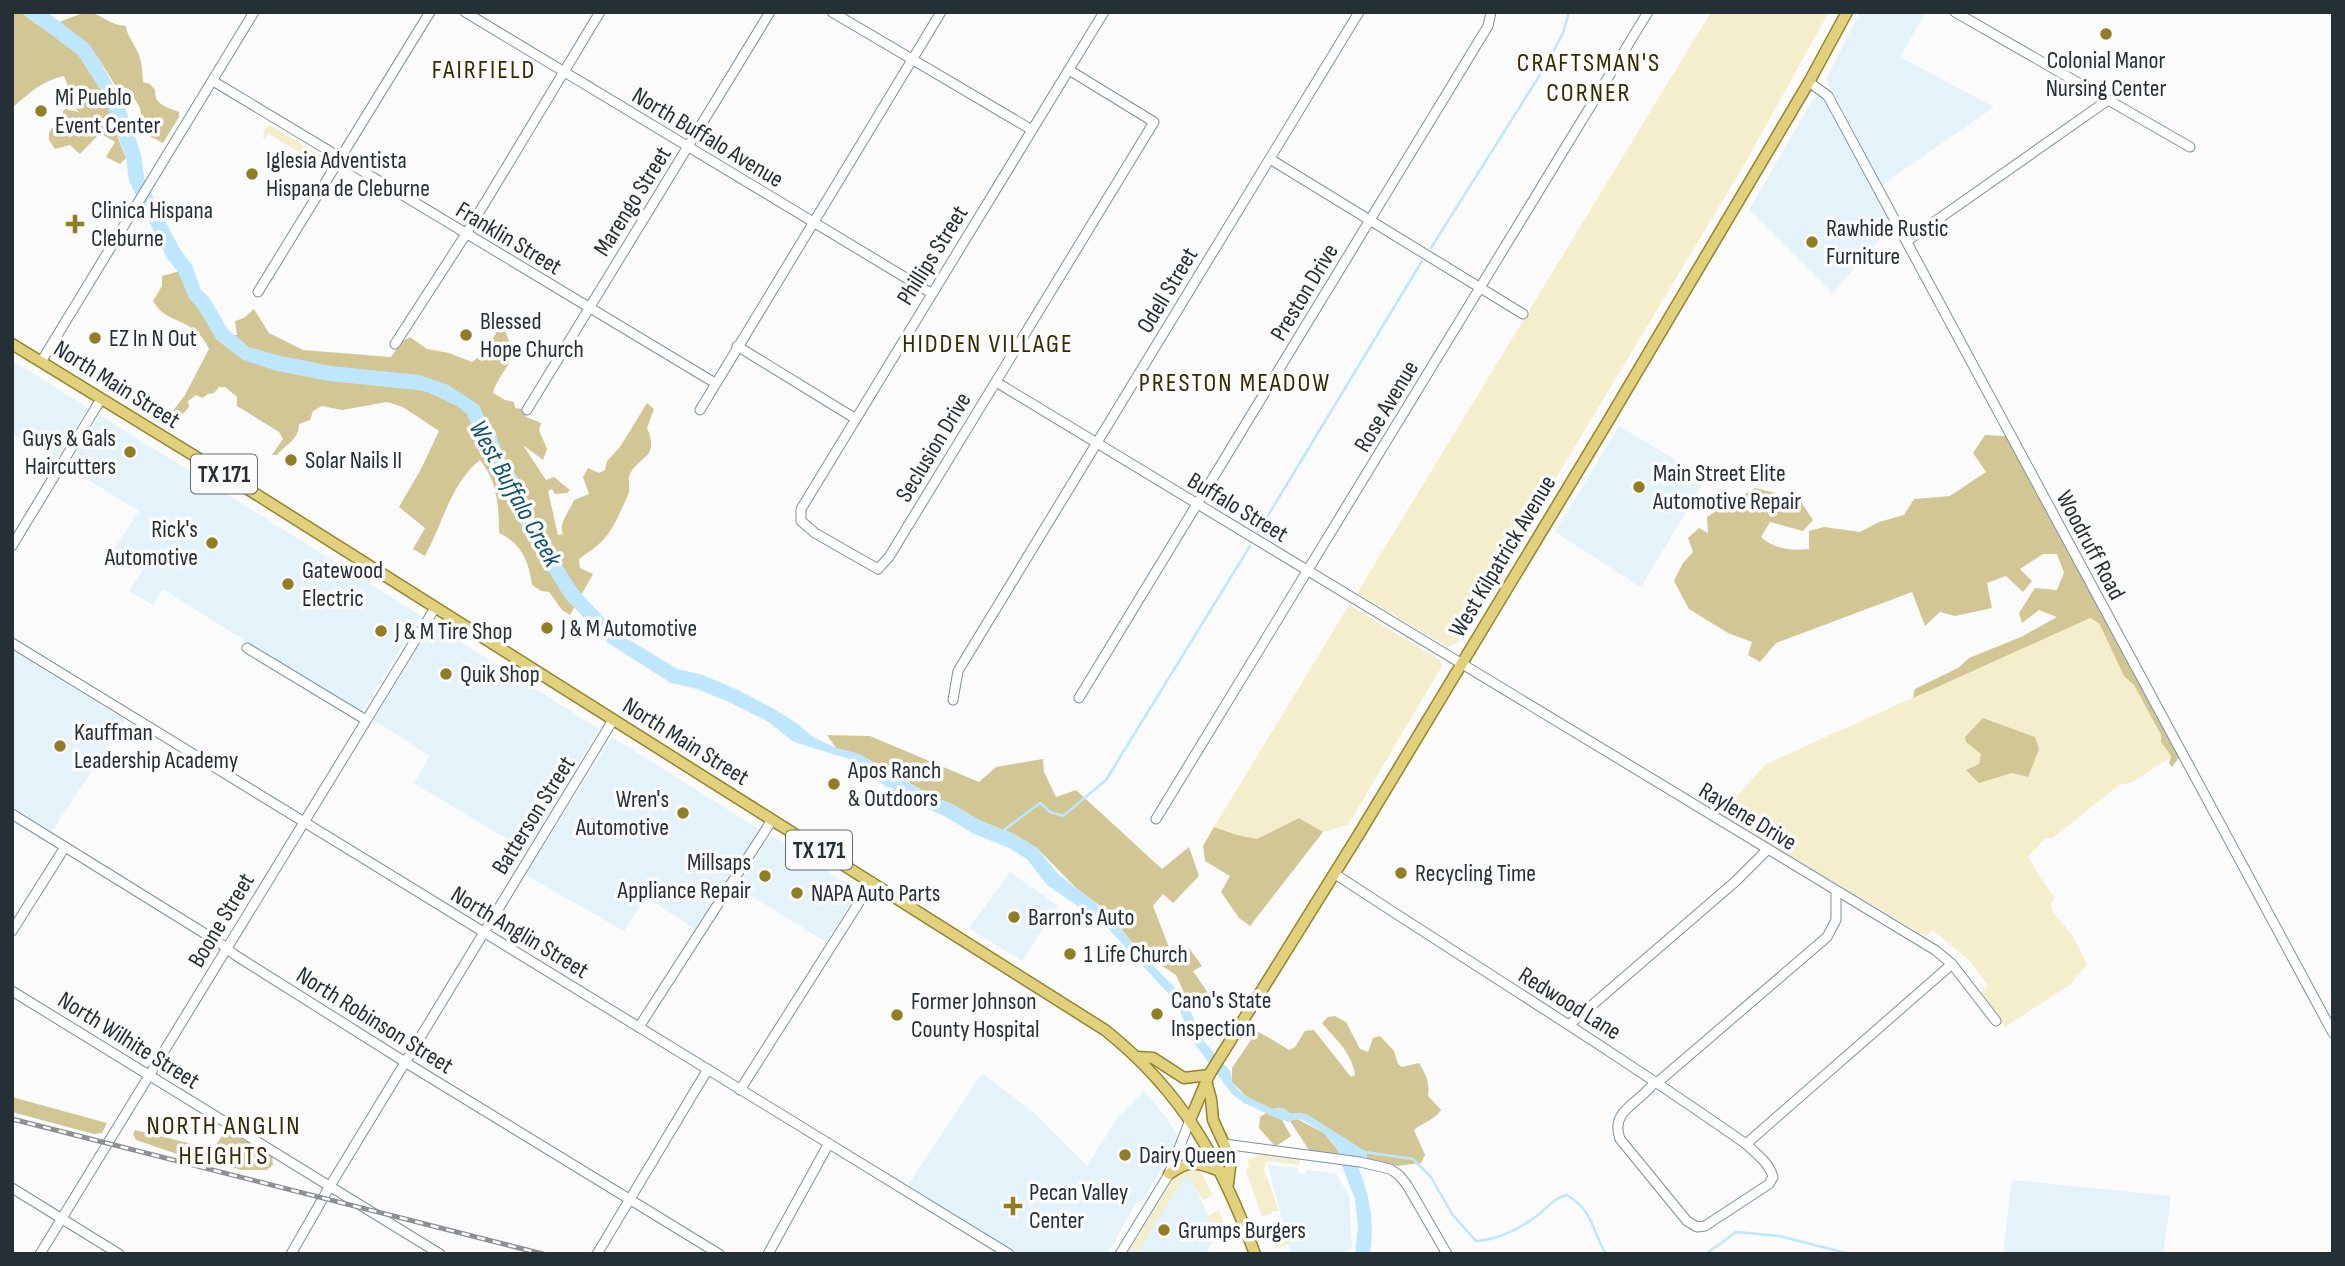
<svg xmlns="http://www.w3.org/2000/svg" width="2345" height="1266" viewBox="0 0 2345 1266" font-family="'Sofia Sans Condensed',sans-serif">
  <style>
    .built { fill: #e4f2fa }
    .green { fill: #f5eecd; fill-rule: evenodd }
    .forest { fill: #d1c694 }
    .water { fill: #bee7fe }
    .lines { fill: none; stroke-linecap: round; stroke-linejoin: round }
    .stream { stroke: #bee7fe; stroke-width: 2.5 }
    .minor-casing { stroke: #7892a1; stroke-width: 11 }
    .major-casing { stroke: #92842c; stroke-width: 13 }
    .minor { stroke: #fff; stroke-width: 9 }
    .major { stroke: #e1d17d; stroke-width: 10 }
    .rail-casing { stroke: #8a9093; stroke-width: 5 }
    .rail { stroke: #fbfbfb; stroke-width: 2.5; stroke-dasharray: 8; stroke-linecap: butt }
    .poi-dot { fill: #907d24; stroke: #fbfbfb; stroke-width: 2.5 }
    .labels { text-anchor: middle; stroke-width: 7; stroke-linejoin: round; paint-order: stroke }
    .shield { fill: #fbfbfb; stroke: #656d71; stroke-width: 2 }
    .shield-label { font-size: 23px; font-weight: bold; fill: #253036 }
    .poi-label { font-size: 24px; fill: #253036; stroke: #fbfbfb; text-anchor: start }
    .street-label { font-size: 24px; fill: #253036; stroke: #fbfbfb }
    .neighbourhood-label { font-size: 26px; letter-spacing: 2px; fill: #342b00; stroke: #fbfbfb }
    .water-label { font-size: 26px; font-style: italic; fill: #11526e; stroke: #fbfbfb }
  </style>
  <rect width="100%" height="100%" fill="#fbfbfb"/>
  <g class="built">
    <path d="M1860,12H1926L1900,57L1994,107L1882,185L1826,79Z"/>
    <path d="M1818,96L1824,98L1893,225L1832,293L1749,210L1813,99Z"/>
    <path d="M12,360L88,408L57,459L12,433Z"/>
    <path d="M100,415L418,614L419,618L361,714L163,589L153,605L129,591L143,570L113,551L139,511L67,467Z"/>
    <path d="M1619,426L1706,478L1641,587L1555,532Z"/>
    <path d="M434,625L599,729L526,851L414,783L430,756L374,720L430,628Z"/>
    <path d="M12,652L18,654L125,720L52,831L12,807Z"/>
    <path d="M612,737L757,828V832L695,929L646,897L624,931L526,875Z"/>
    <path d="M771,835L856,890L857,894L826,942L737,887Z"/>
    <path d="M1010,872L1058,906L1022,961L969,928Z"/>
    <path d="M982,1073L1034,1113L1087,1166L1118,1117L1144,1091L1165,1116L1177,1134V1143L1142,1201L1136,1203L1107,1254H1020L908,1185Z"/>
    <path d="M1268,1165L1298,1168V1173L1305,1175L1307,1170L1335,1173L1349,1195L1352,1249L1337,1254H1291Z"/>
    <path d="M1177,1172L1189,1174L1217,1235L1205,1254H1127Z"/>
    <path d="M2012,1180L2171,1196L2163,1254H2003Z"/>
  </g>
  <g class="green">
    <path d="M1711,12H1829L1744,165L1457,643L1448,647L1357,593Z"/>
    <path d="M270,125L326,159L329,165L325,171L317,172L320,165L269,134L263,139L264,130Z"/>
    <path d="M1349,605L1440,660L1442,666L1348,825L1323,832L1299,818L1257,839L1237,835L1214,827Z"/>
    <path d="M2090,617L2099,623L2124,676L2134,685L2161,735V742L2171,757L2133,782L2119,785L2053,838H2046L2028,856C2037,871 2044,885 2055,898L2050,904L2053,912L2073,936L2087,964L2071,984L2005,1027L1980,993L1988,985L1968,959L1932,930L1926,937L1720,814L1766,764ZM1966,742L2028,777L2012,773L2001,776L1966,770L1979,764L1982,753Z"/>
    <path d="M1262,1154L1300,1158L1299,1165L1268,1161L1265,1164L1264,1169L1279,1211H1272V1214L1262,1216L1246,1171L1249,1167L1247,1160Z"/>
    <path d="M1183,1166L1199,1169L1213,1195L1203,1200L1189,1177H1184L1138,1251L1135,1248L1127,1254L1179,1169Z"/>
    <path d="M1219,1210L1226,1230L1215,1235L1208,1216Z"/>
    <path d="M1277,1221H1282L1289,1244L1277,1248L1274,1246L1267,1225L1275,1222L1278,1224Z"/>
  </g>
  <g class="forest">
    <path d="M12,12H21C38,27 62,39 78,55C106,82 111,124 126,158L120,164L106,157L115,142L100,133L80,154L70,145L55,149L49,140V133L65,109L78,112L64,76C43,80 28,94 12,108Z"/>
    <path d="M86,12C103,14 106,24 126,26C127,35 131,39 135,47C142,58 142,69 143,82L150,84L155,90C154,105 167,107 179,112V117L163,143L144,133L140,108L129,89L115,85L99,59L59,22Z"/>
    <path d="M180,271L230,335H237L235,321L244,318L254,309L269,333L303,350L391,357L401,342L410,337L427,349L449,353L472,362L487,350L497,331H505L509,341L520,351L518,353L504,352L501,356L509,363C503,374 496,381 493,393L505,400L514,402L515,408L522,409L526,417L541,423L539,430L547,449L543,460L523,445L546,480L554,477L570,490L567,493L555,494L552,489L548,491L558,535L563,534C558,523 570,511 574,500L589,494L583,477L588,468L599,473L605,470L607,461L620,447L647,403L654,409L647,428C660,458 639,456 630,474C627,481 631,488 628,495C622,508 614,528 604,539C598,546 587,553 579,559L580,568L593,574L570,615L562,610L549,592L541,591L532,585C529,561 521,543 499,533C499,506 497,481 480,460C451,483 443,523 425,556L413,549L425,528L399,507L421,469L439,431L403,407L387,402L342,410L322,406L313,411L310,420L299,424C299,440 286,444 277,455H272L283,439L279,432L237,406V397L225,387H219L214,393L208,394L202,398L196,395L188,401L189,407L180,417L172,412L185,395L209,349C194,316 167,326 153,301L162,286V276Z"/>
    <path d="M1985,435L2006,436L2180,756L2172,767L2169,763L2171,756L2161,742V735L2134,685L2124,676L2099,623L2090,618L1913,698L1915,689L1958,668L1969,658L2021,637L2057,617L2039,610L2022,623L2019,613L2035,588L2057,590L2064,573L2057,554H2043L2020,569L2032,581L2023,592L2006,576L1987,583L1992,608L1955,616L1940,612L1925,626L1912,592L1776,643L1760,662L1748,655L1752,642L1728,633L1689,609L1674,581L1683,563L1693,552L1688,538L1699,528L1708,533L1707,517L1721,508L1747,500L1745,494L1755,488L1775,493V508L1789,510L1799,499L1813,520L1803,531L1770,522L1761,537C1774,549 1792,551 1809,549V531L1824,527L1860,532L1879,522L1904,515L1914,499L1950,496L1986,472L1973,453Z"/>
    <path d="M1983,718L2035,737L2039,749L2028,777L2012,773L1979,783L1966,770L1979,764L1981,754L1966,742L1965,737Z"/>
    <path d="M827,735L870,736L979,782L996,767L1043,759L1044,772L1056,797L1076,790L1162,869L1189,847L1199,876L1173,903L1163,894L1153,906L1170,950L1189,948L1202,966L1193,971L1208,993L1188,1002L1176,975L1138,950L1107,911L1076,888L1037,848L1014,834L981,821L952,804L934,797L859,754L836,748Z"/>
    <path d="M1299,818L1323,832L1250,926L1239,918L1221,892L1230,876L1205,861L1203,846L1214,827L1237,835L1257,839Z"/>
    <path d="M1335,1016L1346,1022L1360,1049L1368,1052L1373,1038L1380,1036L1394,1051L1398,1064L1402,1067L1419,1063C1426,1074 1430,1084 1428,1096L1441,1110C1435,1120 1423,1122 1414,1130L1425,1155L1421,1163L1397,1166L1367,1159L1366,1152L1306,1114L1290,1113L1283,1108L1272,1109L1256,1102L1246,1096L1232,1082V1068L1257,1031C1267,1037 1278,1043 1289,1050L1295,1047L1305,1031L1314,1030L1351,1077L1355,1075C1352,1052 1335,1039 1322,1023L1328,1017Z"/>
    <path d="M12,1097L107,1123L102,1133L94,1134L12,1112Z"/>
    <path d="M1266,1113L1282,1120L1291,1136L1278,1145H1274L1259,1128L1260,1117Z"/>
    <path d="M1297,1119L1324,1133L1340,1153L1332,1155L1309,1150L1290,1121Z"/>
    <path d="M135,1130L213,1149L226,1130L272,1156L273,1165L267,1170H241L220,1163L192,1159L136,1140L133,1134Z"/>
  </g>
  <path class="water" d="M21,12H47L89,44L99,59L125,107L141,154L144,177L160,212L180,249L192,265L201,290L209,297L228,330L249,347L280,356L332,366L420,375L448,385L479,405L485,419L494,429L504,457L520,481L537,526L578,590L617,632L677,669L703,675L736,689L774,709L798,724L813,737L836,748L859,754L934,797L952,804L981,821L1014,834L1037,848L1058,874L1107,912L1138,950L1185,998L1202,1039L1231,1072L1232,1082L1238,1090L1246,1096L1272,1109L1283,1108L1290,1113L1306,1114L1366,1152L1367,1159L1356,1160C1369,1195 1375,1215 1370,1254H1355L1358,1227L1355,1199L1342,1166L1340,1153L1332,1142L1324,1133L1304,1121L1297,1119L1288,1122L1274,1117L1244,1103L1232,1094L1191,1039L1177,1003L1104,924L1047,885L1027,859L1007,847L974,834L946,817L910,801L869,776L849,759L794,742L767,721L729,702L697,689L671,683L608,643L566,599L524,533L511,496L492,465L480,437L472,426L467,414L457,406L427,392L418,390L329,381L277,371L243,360L217,340L197,307L189,298L178,272L167,258L129,181L126,158L102,92L78,55Z"/>
  <g class="lines">
    <g class="stream">
      <path d="M1431,248L1548,62L1563,33L1569,12"/>
      <path d="M1258,532L1422,261"/>
      <path d="M1004,830L1040,803L1050,812L1063,816L1106,780L1250,546"/>
      <path d="M1365,1152L1413,1159L1431,1177L1452,1214L1476,1241C1496,1240 1517,1230 1534,1218C1545,1211 1552,1198 1567,1195C1594,1212 1591,1229 1606,1254"/>
      <path d="M1706,1254L1736,1232L1779,1236L1850,1254"/>
    </g>
    <g class="minor-casing">
      <g id="minor">
        <path d="M465,12L931,293"/>
        <path d="M832,12L1032,130"/>
        <path d="M1955,12L2190,147"/>
        <path d="M1069,70L1154,122L889,557L878,569L815,533L801,521V509L1104,12"/>
        <path d="M213,81L715,383"/>
        <path d="M1809,82L1828,96L2333,1033"/>
        <path d="M1270,159L1523,314"/>
        <path d="M1907,241L2108,100"/>
        <path d="M258,292L430,12"/>
        <path d="M395,344L466,234L600,12"/>
        <path d="M737,346L856,419"/>
        <path d="M41,362L254,12"/>
        <path d="M996,382L1935,950L1952,964L1996,1021"/>
        <path d="M527,410L770,12"/>
        <path d="M700,410L941,12"/>
        <path d="M12,546L101,399"/>
        <path d="M12,643L1009,1254"/>
        <path d="M247,648L366,720"/>
        <path d="M1079,698L1488,26L1491,12"/>
        <path d="M953,700L958,671L1359,12"/>
        <path d="M12,814L220,943L235,955L413,1067L719,1254"/>
        <path d="M1156,819L1648,12"/>
        <path d="M1335,874C1472,964 1612,1050 1746,1144C1757,1154 1769,1163 1773,1177L1769,1184L1705,1226L1697,1227L1687,1221L1620,1139C1609,1109 1642,1103 1655,1081"/>
        <path d="M12,931L65,847"/>
        <path d="M12,991L440,1254"/>
        <path d="M1569,1025L1736,881L1767,850"/>
        <path d="M639,1027L772,820"/>
        <path d="M1658,1082L1827,937L1836,920V892"/>
        <path d="M740,1090L872,882"/>
        <path d="M1224,1144L1360,1162L1390,1169L1399,1175L1407,1185L1447,1254"/>
        <path d="M1746,1144L1952,964"/>
        <path d="M12,1188L119,1254"/>
        <path d="M40,1254L435,608"/>
        <path d="M291,1254L330,1186L613,720"/>
        <path d="M597,1254L708,1069"/>
        <path d="M768,1254L828,1145"/>
        <path d="M1120,1254L1169,1174L1190,1120"/>
      </g>
    </g>
    <g class="major-casing">
      <g id="major">
        <path d="M12,344L224,474L1105,1030C1183,1092 1221,1162 1255,1254"/>
        <path d="M1137,1057L1153,1058L1184,1078L1209,1075"/>
        <path d="M1206,1081L1211,1099L1213,1120L1231,1159L1228,1184"/>
        <path d="M1190,1120L1209,1075L1359,834L1604,428L1809,82L1847,12"/>
        <path d="M1169,1174C1192,1158 1196,1163 1221,1171"/>
      </g>
    </g>
    <use href="#minor" class="minor"/>
    <use href="#major" class="major"/>
    <g class="rail-casing">
      <path id="rail" d="M12,1119L543,1254"/>
    </g>
    <use href="#rail" class="rail"/>
  </g>
  <g class="poi-dot">
    <circle cx="2106" cy="34" r="7"/>
    <circle cx="41" cy="111" r="7"/>
    <circle cx="252" cy="174" r="7"/>
    <path d="M71.5 213.5h7v7h7v7h-7v7h-7v-7h-7v-7h7z"/>
    <circle cx="1812" cy="242" r="7"/>
    <circle cx="466" cy="335" r="7"/>
    <circle cx="95" cy="338" r="7"/>
    <circle cx="130" cy="452" r="7"/>
    <circle cx="291" cy="460" r="7"/>
    <circle cx="1639" cy="487" r="7"/>
    <circle cx="212" cy="543" r="7"/>
    <circle cx="288" cy="584" r="7"/>
    <circle cx="547" cy="628" r="7"/>
    <circle cx="381" cy="631" r="7"/>
    <circle cx="446" cy="674" r="7"/>
    <circle cx="60" cy="746" r="7"/>
    <circle cx="834" cy="784" r="7"/>
    <circle cx="683" cy="813" r="7"/>
    <circle cx="1401" cy="873" r="7"/>
    <circle cx="765" cy="876" r="7"/>
    <circle cx="797" cy="893" r="7"/>
    <circle cx="1014" cy="917" r="7"/>
    <circle cx="1070" cy="954" r="7"/>
    <circle cx="1157" cy="1014" r="7"/>
    <circle cx="897" cy="1015" r="7"/>
    <circle cx="1125" cy="1155" r="7"/>
    <path d="M1009.5 1195.5h7v7h7v7h-7v7h-7v-7h-7v-7h7z"/>
    <circle cx="1164" cy="1230" r="7"/>
  </g>
  <g class="labels">
    <g class="shield">
      <rect x="191" y="454.5" width="66" height="39" rx="5"/>
      <rect x="786" y="830.5" width="66" height="39" rx="5"/>
    </g>
    <g class="shield-label">
      <text x="224" y="482">TX 171</text>
      <text x="819" y="858">TX 171</text>
    </g>
    <g class="poi-label">
      <text x="2106" y="68" text-anchor="middle">Colonial Manor<tspan x="2106" dy="28">Nursing Center</tspan></text>
      <text x="55" y="105">Mi Pueblo<tspan x="55" dy="28">Event Center</tspan></text>
      <text x="266" y="168">Iglesia Adventista<tspan x="266" dy="28">Hispana de Cleburne</tspan></text>
      <text x="91" y="218">Clinica Hispana<tspan x="91" dy="28">Cleburne</tspan></text>
      <text x="1826" y="236">Rawhide Rustic<tspan x="1826" dy="28">Furniture</tspan></text>
      <text x="480" y="329">Blessed<tspan x="480" dy="28">Hope Church</tspan></text>
      <text x="109" y="346">EZ In N Out</text>
      <text x="116" y="446" text-anchor="end">Guys &amp; Gals<tspan x="116" dy="28">Haircutters</tspan></text>
      <text x="305" y="468">Solar Nails II</text>
      <text x="1653" y="481">Main Street Elite<tspan x="1653" dy="28">Automotive Repair</tspan></text>
      <text x="198" y="537" text-anchor="end">Rick's<tspan x="198" dy="28">Automotive</tspan></text>
      <text x="302" y="578">Gatewood<tspan x="302" dy="28">Electric</tspan></text>
      <text x="561" y="636">J &amp; M Automotive</text>
      <text x="395" y="639">J &amp; M Tire Shop</text>
      <text x="460" y="682">Quik Shop</text>
      <text x="74" y="740">Kauffman<tspan x="74" dy="28">Leadership Academy</tspan></text>
      <text x="848" y="778">Apos Ranch<tspan x="848" dy="28">&amp; Outdoors</tspan></text>
      <text x="669" y="807" text-anchor="end">Wren's<tspan x="669" dy="28">Automotive</tspan></text>
      <text x="751" y="870" text-anchor="end">Millsaps<tspan x="751" dy="28">Appliance Repair</tspan></text>
      <text x="1415" y="881">Recycling Time</text>
      <text x="811" y="901">NAPA Auto Parts</text>
      <text x="1028" y="925">Barron's Auto</text>
      <text x="1084" y="962">1 Life Church</text>
      <text x="1171" y="1008">Cano's State<tspan x="1171" dy="28">Inspection</tspan></text>
      <text x="911" y="1009">Former Johnson<tspan x="911" dy="28">County Hospital</tspan></text>
      <text x="1139" y="1163">Dairy Queen</text>
      <text x="1029" y="1200">Pecan Valley<tspan x="1029" dy="28">Center</tspan></text>
      <text x="1178" y="1238">Grumps Burgers</text>
    </g>
    <g class="street-label">
      <text transform="translate(708 137) rotate(31)" y="8">North Buffalo Avenue</text>
      <text transform="translate(632 201) rotate(-58)" y="8">Marengo Street</text>
      <text transform="translate(509 238) rotate(31)" y="8">Franklin Street</text>
      <text transform="translate(932 255) rotate(-58)" y="8">Phillips Street</text>
      <text transform="translate(1167 290) rotate(-59)" y="8">Odell Street</text>
      <text transform="translate(1304 292) rotate(-59)" y="8">Preston Drive</text>
      <text transform="translate(117 384) rotate(32)" y="8">North Main Street</text>
      <text transform="translate(1386 406) rotate(-59)" y="8">Rose Avenue</text>
      <text transform="translate(933 447) rotate(-59)" y="8">Seclusion Drive</text>
      <text transform="translate(1238 507) rotate(31)" y="8">Buffalo Street</text>
      <text transform="translate(2091 545) rotate(62)" y="8">Woodruff Road</text>
      <text transform="translate(1502 556) rotate(-59)" y="8">West Kilpatrick Avenue</text>
      <text transform="translate(686 741) rotate(32)" y="8">North Main Street</text>
      <text transform="translate(533 815) rotate(-58)" y="8">Batterson Street</text>
      <text transform="translate(1748 816) rotate(31)" y="8">Raylene Drive</text>
      <text transform="translate(221 920) rotate(-59)" y="8">Boone Street</text>
      <text transform="translate(520 932) rotate(31)" y="8">North Anglin Street</text>
      <text transform="translate(1570 1003) rotate(32)" y="8">Redwood Lane</text>
      <text transform="translate(375 1020) rotate(32)" y="8">North Robinson Street</text>
      <text transform="translate(129 1040) rotate(32)" y="8">North Wilhite Street</text>
    </g>
    <g class="neighbourhood-label">
      <text x="1589" y="71">CRAFTSMAN'S<tspan x="1589" dy="30">CORNER</tspan></text>
      <text x="484" y="78">FAIRFIELD</text>
      <text x="988" y="352">HIDDEN VILLAGE</text>
      <text x="1235" y="391">PRESTON MEADOW</text>
      <text x="224" y="1134">NORTH ANGLIN<tspan x="224" dy="30">HEIGHTS</tspan></text>
    </g>
    <g class="water-label">
      <text transform="translate(516 493) rotate(61)" y="9">West Buffalo Creek</text>
    </g>
  </g>
  <rect width="2345" height="1266" fill="none" stroke="#253036" stroke-width="28"/>
</svg>
